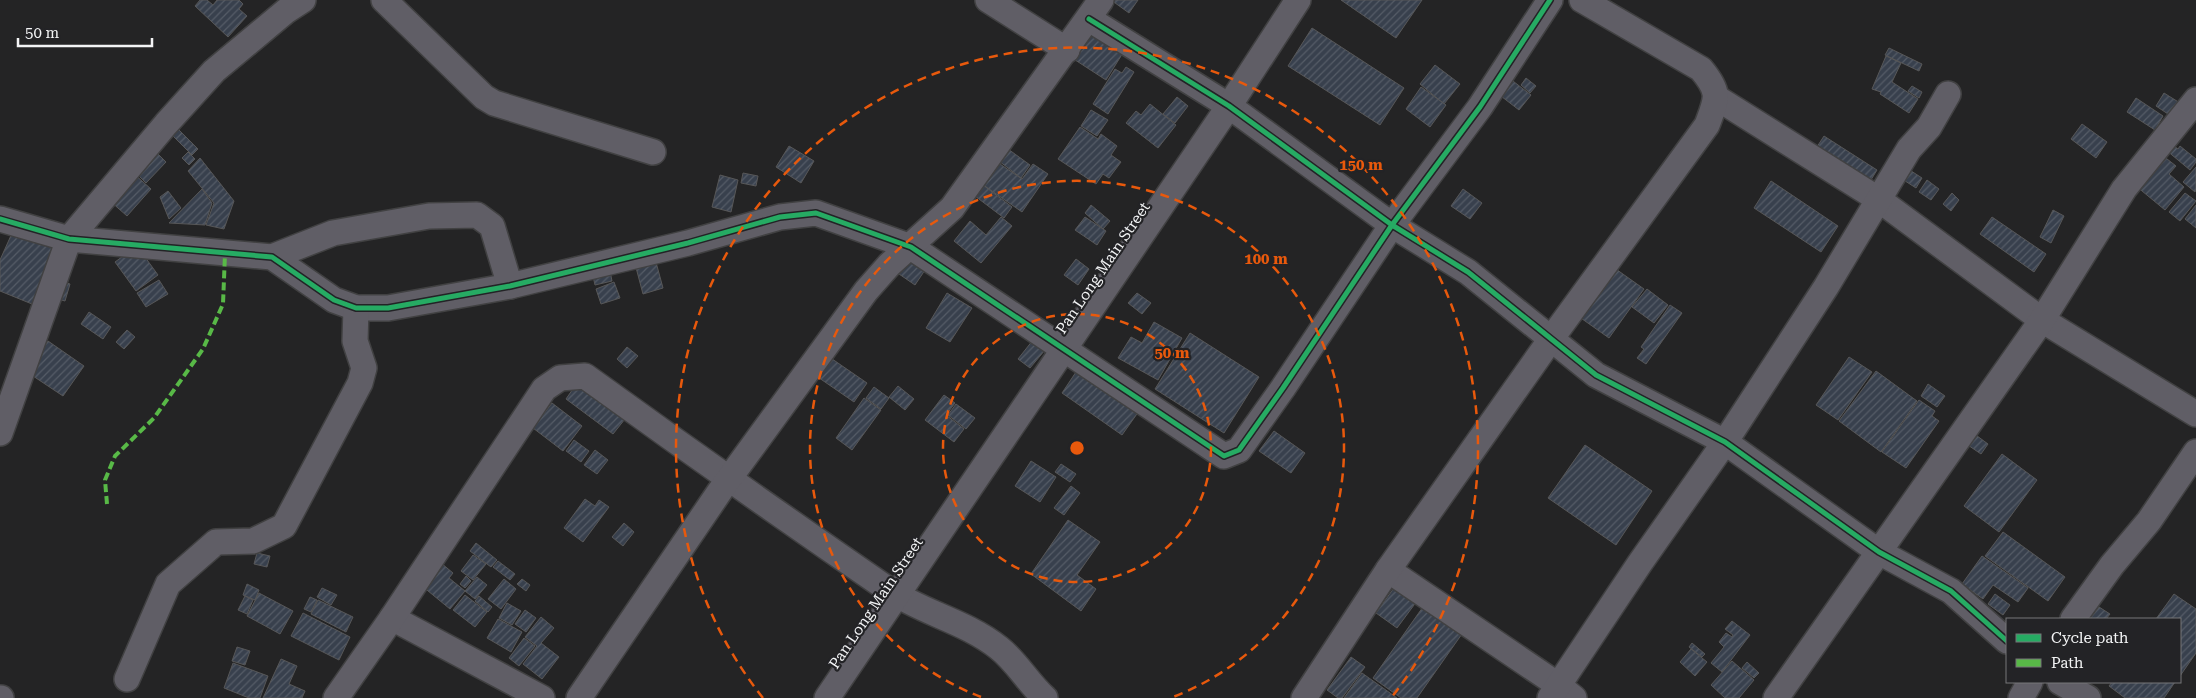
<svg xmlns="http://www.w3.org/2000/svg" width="2196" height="698" viewBox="0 0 2196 698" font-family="'Roboto Serif',serif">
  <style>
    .building { fill: url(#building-hatch); stroke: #575758 }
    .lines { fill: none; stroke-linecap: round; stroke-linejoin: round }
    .minor-casing { stroke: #414142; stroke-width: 28 }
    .minor { stroke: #605e66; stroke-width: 25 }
    .quiet { stroke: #58b947; stroke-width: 4; stroke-dasharray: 8 4; stroke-linecap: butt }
    .cycleway-casing { stroke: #232326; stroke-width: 8 }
    .cycleway { stroke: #26ab63; stroke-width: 5 }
    .ring { fill: none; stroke: #e8590c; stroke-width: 2.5; stroke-dasharray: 9 6 }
    .labels { text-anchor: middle; stroke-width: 4.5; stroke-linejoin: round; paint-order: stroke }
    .street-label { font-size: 15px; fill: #f3f4f5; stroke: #232326 }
    .centre { fill: #e8590c; stroke: #232326; stroke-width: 2.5 }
    .ring-label { font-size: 15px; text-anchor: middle; font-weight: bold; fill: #e8590c; stroke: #232326; stroke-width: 4.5; stroke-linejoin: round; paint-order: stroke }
  </style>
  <defs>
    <pattern id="building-hatch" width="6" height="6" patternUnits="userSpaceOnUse" patternTransform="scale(1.25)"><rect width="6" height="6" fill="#38404d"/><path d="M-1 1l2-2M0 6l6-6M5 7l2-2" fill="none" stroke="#555c67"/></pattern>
  </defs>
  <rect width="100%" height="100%" fill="#242425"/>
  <g class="building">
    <path d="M200,0H207L213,5L217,0H239L243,4L239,9L247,16L228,37L195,6Z"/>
    <path d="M1111,0H1138L1129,13Z"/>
    <path d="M1341,0H1422L1396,38Z"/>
    <path d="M1089,25L1126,48L1106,80L1069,56Z"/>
    <path d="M1312,28L1404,88L1380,125L1288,66Z"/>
    <path d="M1889,48L1922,64L1919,71L1885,55Z"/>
    <path d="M1886,56L1901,63L1892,82L1918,99L1909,113L1880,94L1881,92L1872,89Z"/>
    <path d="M1435,65L1460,84L1444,104L1420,84Z"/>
    <path d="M1126,67L1134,72L1108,114L1093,104L1115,69L1122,73Z"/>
    <path d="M1509,78L1531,95L1519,110L1497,93Z"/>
    <path d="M1526,78L1536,86L1530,93L1521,85Z"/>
    <path d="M1912,86L1922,92L1919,98L1908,91Z"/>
    <path d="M1421,87L1446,105L1430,127L1406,109Z"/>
    <path d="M2164,93L2180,103L2171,116L2156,106Z"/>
    <path d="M1177,97L1188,106L1175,123L1163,114Z"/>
    <path d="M2136,98L2163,116L2155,130L2127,112Z"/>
    <path d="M1150,104L1176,125L1158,148L1126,123L1136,111L1141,115Z"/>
    <path d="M1091,110L1108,120L1097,136L1081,126Z"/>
    <path d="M2082,124L2107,142L2096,158L2071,139Z"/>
    <path d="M1080,127L1098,139L1101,134L1117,146L1111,155L1121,162L1109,178L1103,174L1096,184L1058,159Z"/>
    <path d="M178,129L198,149L192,155L172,135Z"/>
    <path d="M1824,136L1877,170L1866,188L1813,153Z"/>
    <path d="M2171,144L2178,149L2180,146L2196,159V162L2190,170L2166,150Z"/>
    <path d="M150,146L166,162L146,183L130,167Z"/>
    <path d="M789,146L814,161L801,183L776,167Z"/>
    <path d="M1008,149L1030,165L1021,178L999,161Z"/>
    <path d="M188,152L195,159L189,165L182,158Z"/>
    <path d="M2162,155L2176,166L2169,174L2184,187L2165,210L2136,186Z"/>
    <path d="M200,158L234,201L224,229L206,225L214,203L188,171Z"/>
    <path d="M997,162L1022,179L1033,164L1048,174L1022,212L982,184Z"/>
    <path d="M125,166L151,189L127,216L101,193Z"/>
    <path d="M1905,167L1922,178L1916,188L1899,177Z"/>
    <path d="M2196,167V190L2195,192L2183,182Z"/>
    <path d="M743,173L758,176L756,186L741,183Z"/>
    <path d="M720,175L738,180L731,212L712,207Z"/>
    <path d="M1927,180L1939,189L1931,200L1919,192Z"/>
    <path d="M1771,181L1838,226L1821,252L1754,208Z"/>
    <path d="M983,185L1012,207L1004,218L975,196Z"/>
    <path d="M202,189L212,203L205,225L169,223Z"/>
    <path d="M1463,189L1482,203L1470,219L1451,206Z"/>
    <path d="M168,191L181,208L169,219L160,197Z"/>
    <path d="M1952,193L1959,200L1951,211L1943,204Z"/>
    <path d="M2185,193L2196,201L2180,221L2169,212Z"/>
    <path d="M1091,205L1110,221L1103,229L1085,213Z"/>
    <path d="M2196,205V228L2185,219Z"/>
    <path d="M2053,210L2064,216L2051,243L2040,237Z"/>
    <path d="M1001,217L1012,226L981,263L954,241L970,221L986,235Z"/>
    <path d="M1085,217L1106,231L1097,245L1075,230Z"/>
    <path d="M1992,217L2046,254L2034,272L1980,234Z"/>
    <path d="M13,231L55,249L32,304L0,291V260Z"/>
    <path d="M137,246L158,275L136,291L115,262Z"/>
    <path d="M654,255L663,288L643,294L634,260Z"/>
    <path d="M911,256L927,267L915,285L899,274Z"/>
    <path d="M1076,259L1089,269L1078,285L1064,275Z"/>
    <path d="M1613,267L1644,289L1609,338L1578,316Z"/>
    <path d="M610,271L612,281L595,285L593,276Z"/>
    <path d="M57,280L70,284L65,301L51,297Z"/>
    <path d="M159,280L168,294L146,307L137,293Z"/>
    <path d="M614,282L620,298L601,304L596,289Z"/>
    <path d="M1647,289L1668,305L1654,323L1632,307Z"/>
    <path d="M947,293L972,308L950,342L926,328Z"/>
    <path d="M1137,293L1151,303L1142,314L1128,303Z"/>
    <path d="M1670,305L1682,313L1646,364L1637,358L1644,349L1641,347Z"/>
    <path d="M89,312L111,327L103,339L81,324Z"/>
    <path d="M1154,322L1182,338L1158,380L1118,358L1131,337L1142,343Z"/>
    <path d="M127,330L135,337L124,349L116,342Z"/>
    <path d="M1190,333L1259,377L1224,433L1155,389Z"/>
    <path d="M1033,340L1045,350L1030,368L1018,359Z"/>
    <path d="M48,341L84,366L63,396L27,372Z"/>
    <path d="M627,347L638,356L627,368L617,359Z"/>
    <path d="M822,352L867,383L854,402L809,371Z"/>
    <path d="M1849,357L1872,372L1838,420L1816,405Z"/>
    <path d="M1078,369L1139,411L1122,435L1062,393Z"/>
    <path d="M1876,371L1917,401L1881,452L1839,421Z"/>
    <path d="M577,383L625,419L613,434L566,399Z"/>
    <path d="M1928,384L1945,396L1937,407L1921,396Z"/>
    <path d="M898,386L914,399L905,410L889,397Z"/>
    <path d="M874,387L889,398L881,409L866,398Z"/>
    <path d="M944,395L955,403L946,415L964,429L954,442L925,420Z"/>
    <path d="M864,398L881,410L852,450L836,438Z"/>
    <path d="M1919,400L1935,411L1932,416L1939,421L1906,468L1882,452Z"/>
    <path d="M552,403L582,426L563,451L533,428Z"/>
    <path d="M956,404L975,418L966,429L948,415Z"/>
    <path d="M1969,430L1988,444L1981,454L1962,441Z"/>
    <path d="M1274,431L1305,453L1291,473L1259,451Z"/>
    <path d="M574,440L589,451L581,462L566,451Z"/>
    <path d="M1585,445L1652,491L1616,545L1548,498Z"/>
    <path d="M595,450L608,460L597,474L584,465Z"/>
    <path d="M2002,454L2037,480L1999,532L1964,506Z"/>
    <path d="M1031,461L1056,477L1040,502L1015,486Z"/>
    <path d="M1061,464L1076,474L1070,482L1055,472Z"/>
    <path d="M1071,486L1080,493L1064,515L1054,508Z"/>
    <path d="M585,499L595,506L599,500L609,507L583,542L564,528Z"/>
    <path d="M1068,520L1100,542L1077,575L1096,589L1081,611L1031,574Z"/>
    <path d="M624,523L634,532L623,546L612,537Z"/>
    <path d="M2003,532L2065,577L2048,601L1985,556Z"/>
    <path d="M476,543L497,560L491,567L470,551Z"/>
    <path d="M257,553L270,556L267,567L254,564Z"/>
    <path d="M473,555L486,564L473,580L461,571Z"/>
    <path d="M1982,556L2028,588L2018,602L1993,585L1983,599L1962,584Z"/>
    <path d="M498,561L515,574L510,580L493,567Z"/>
    <path d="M441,563L453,573L449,578L465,591L450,609L422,586Z"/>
    <path d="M466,576L471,581L465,588L460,584Z"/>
    <path d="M477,577L487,585L475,599L465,591Z"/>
    <path d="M504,579L516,589L501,609L488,599Z"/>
    <path d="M522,579L530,585L526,591L517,584Z"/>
    <path d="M247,584L259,590L255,600L243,595Z"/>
    <path d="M1396,585L1417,601L1397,628L1376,613Z"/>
    <path d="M322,588L337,595L331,605L317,597Z"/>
    <path d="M259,593L293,611L280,634L247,616Z"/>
    <path d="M1995,594L2010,605L2003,615L1988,604Z"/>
    <path d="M2174,594L2196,609V653L2180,676V619H2156Z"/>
    <path d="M465,595L487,612L475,627L453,610Z"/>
    <path d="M245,596L253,600L247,614L238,610Z"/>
    <path d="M479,596L492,607L488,612L475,601Z"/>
    <path d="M310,597L317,600L311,612L304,609Z"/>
    <path d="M318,600L353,617L346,632L311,614Z"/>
    <path d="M507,603L521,611L512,625L499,618Z"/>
    <path d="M1425,604L1464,631L1417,698H1401L1373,678Z"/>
    <path d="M2099,607L2110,614L2106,619H2090Z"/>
    <path d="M525,610L536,618L526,632L515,624Z"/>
    <path d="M303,613L350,637L339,660L291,636Z"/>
    <path d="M541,617L554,628L541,643L559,657L542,679L523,664L537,646L525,637Z"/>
    <path d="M498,619L522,632L511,652L487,638Z"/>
    <path d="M1732,621L1750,635L1722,672L1711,663L1724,647L1719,642L1726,633L1732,637L1733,635L1725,629Z"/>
    <path d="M524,638L535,646L519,666L509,658Z"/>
    <path d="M1692,643L1705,654L1702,657L1689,647Z"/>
    <path d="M237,647L250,651L245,665L232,661Z"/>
    <path d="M1691,649L1707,662L1695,676L1680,662Z"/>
    <path d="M1351,657L1365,667L1342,698H1338L1327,690Z"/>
    <path d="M281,659L297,666L289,684L305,691L302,698H263Z"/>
    <path d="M1732,661L1754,680L1739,698H1725L1711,685Z"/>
    <path d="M1747,662L1759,673L1754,678L1742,668Z"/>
    <path d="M233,663L268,676L260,698H249L224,688Z"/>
    <path d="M1362,673L1397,698H1344Z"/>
    <path d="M2112,682H2175L2164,698H2125L2109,686Z"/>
  </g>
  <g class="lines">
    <g class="minor-casing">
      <g id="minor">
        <path d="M384,0L484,97L494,103L653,152"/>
        <path d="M988,0L1067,50"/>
        <path d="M1089,19L1229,106L1392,225L1468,272L1596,375L1725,442L1879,552L1951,591L2007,641"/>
        <path d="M1717,98L1878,199L2042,320L2196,414"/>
        <path d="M0,219L69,239L272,257L334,300L356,308H388L510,286L688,243L780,217L816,213L911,247L1224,456L1239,450L1283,388L1392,225L1480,107L1550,0"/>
        <path d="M272,257L333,233L429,216L477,215L492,226L510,286"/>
        <path d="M0,433L69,239L166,124L214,71L286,11L303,0"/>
        <path d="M1388,570L1558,685L1574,698"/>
        <path d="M392,618L542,698"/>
        <path d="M2073,619L2112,565L2149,521L2196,452"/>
        <path d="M127,679L168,584L216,542L253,541L284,526L360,383L364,368L355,341L356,308"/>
        <path d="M2060,682L2088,698"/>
        <path d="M0,698H1"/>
        <path d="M336,698L392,618L544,389L560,378L585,376C686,449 787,520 889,590C923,613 967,622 999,648C1017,662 1028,683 1045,698"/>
        <path d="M579,698L720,491L866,291L889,265L952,208L1101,0"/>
        <path d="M827,698L1229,106L1298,0"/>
        <path d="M1304,698L1388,570L1551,339L1707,125C1717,98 1721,93 1701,69L1582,0"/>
        <path d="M1550,698L1640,563L1725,442L1826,287L1909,149L1929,127L1948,94"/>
        <path d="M1776,698L2042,320L2124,189L2196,100"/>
        <path d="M2021,698L2030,682"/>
      </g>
    </g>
    <use href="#minor" class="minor"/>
    <path class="quiet" d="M107,504L105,480L115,456L154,418L203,349L223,304L225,254"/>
    <g class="cycleway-casing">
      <g id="cycleway">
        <path d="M1089,19L1229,106L1392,225L1468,272L1596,375L1725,442L1879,552L1951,591L2007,641"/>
        <path d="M0,219L69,239L272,257L334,300L356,308H388L510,286L688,243L780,217L816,213L911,247L1224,456L1239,450L1283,388L1392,225L1480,107L1550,0"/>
      </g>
    </g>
    <use href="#cycleway" class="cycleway"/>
  </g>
  <g class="ring">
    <circle cx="1077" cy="448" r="134"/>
    <path d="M981 697A267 267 0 1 1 1173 697"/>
    <path d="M763 698A401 401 0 1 1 1391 698"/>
  </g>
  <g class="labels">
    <g class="street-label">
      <text transform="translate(1103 268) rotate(-56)" y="5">Pan Long Main Street</text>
      <text transform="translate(876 603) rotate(-56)" y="5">Pan Long Main Street</text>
    </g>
  </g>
  <circle cx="1077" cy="448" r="8" class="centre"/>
  <g class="ring-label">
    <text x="1361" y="170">150 m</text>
    <text x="1266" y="264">100 m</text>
    <text x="1172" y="358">50 m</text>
  </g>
  <rect x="2006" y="618" width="175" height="65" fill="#232326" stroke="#767779"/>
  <rect x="2016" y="634" width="25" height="8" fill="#26ab63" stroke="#767779"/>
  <text x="2051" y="643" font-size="15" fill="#f3f4f5">Cycle path</text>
  <rect x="2016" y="659" width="25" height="8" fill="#58b947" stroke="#767779"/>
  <text x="2051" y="668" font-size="15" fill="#f3f4f5">Path</text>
  <path d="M18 38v8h134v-8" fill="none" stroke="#f3f4f5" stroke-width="2.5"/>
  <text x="25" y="38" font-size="15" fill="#f3f4f5" stroke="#232326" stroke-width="4" paint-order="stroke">50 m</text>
</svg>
